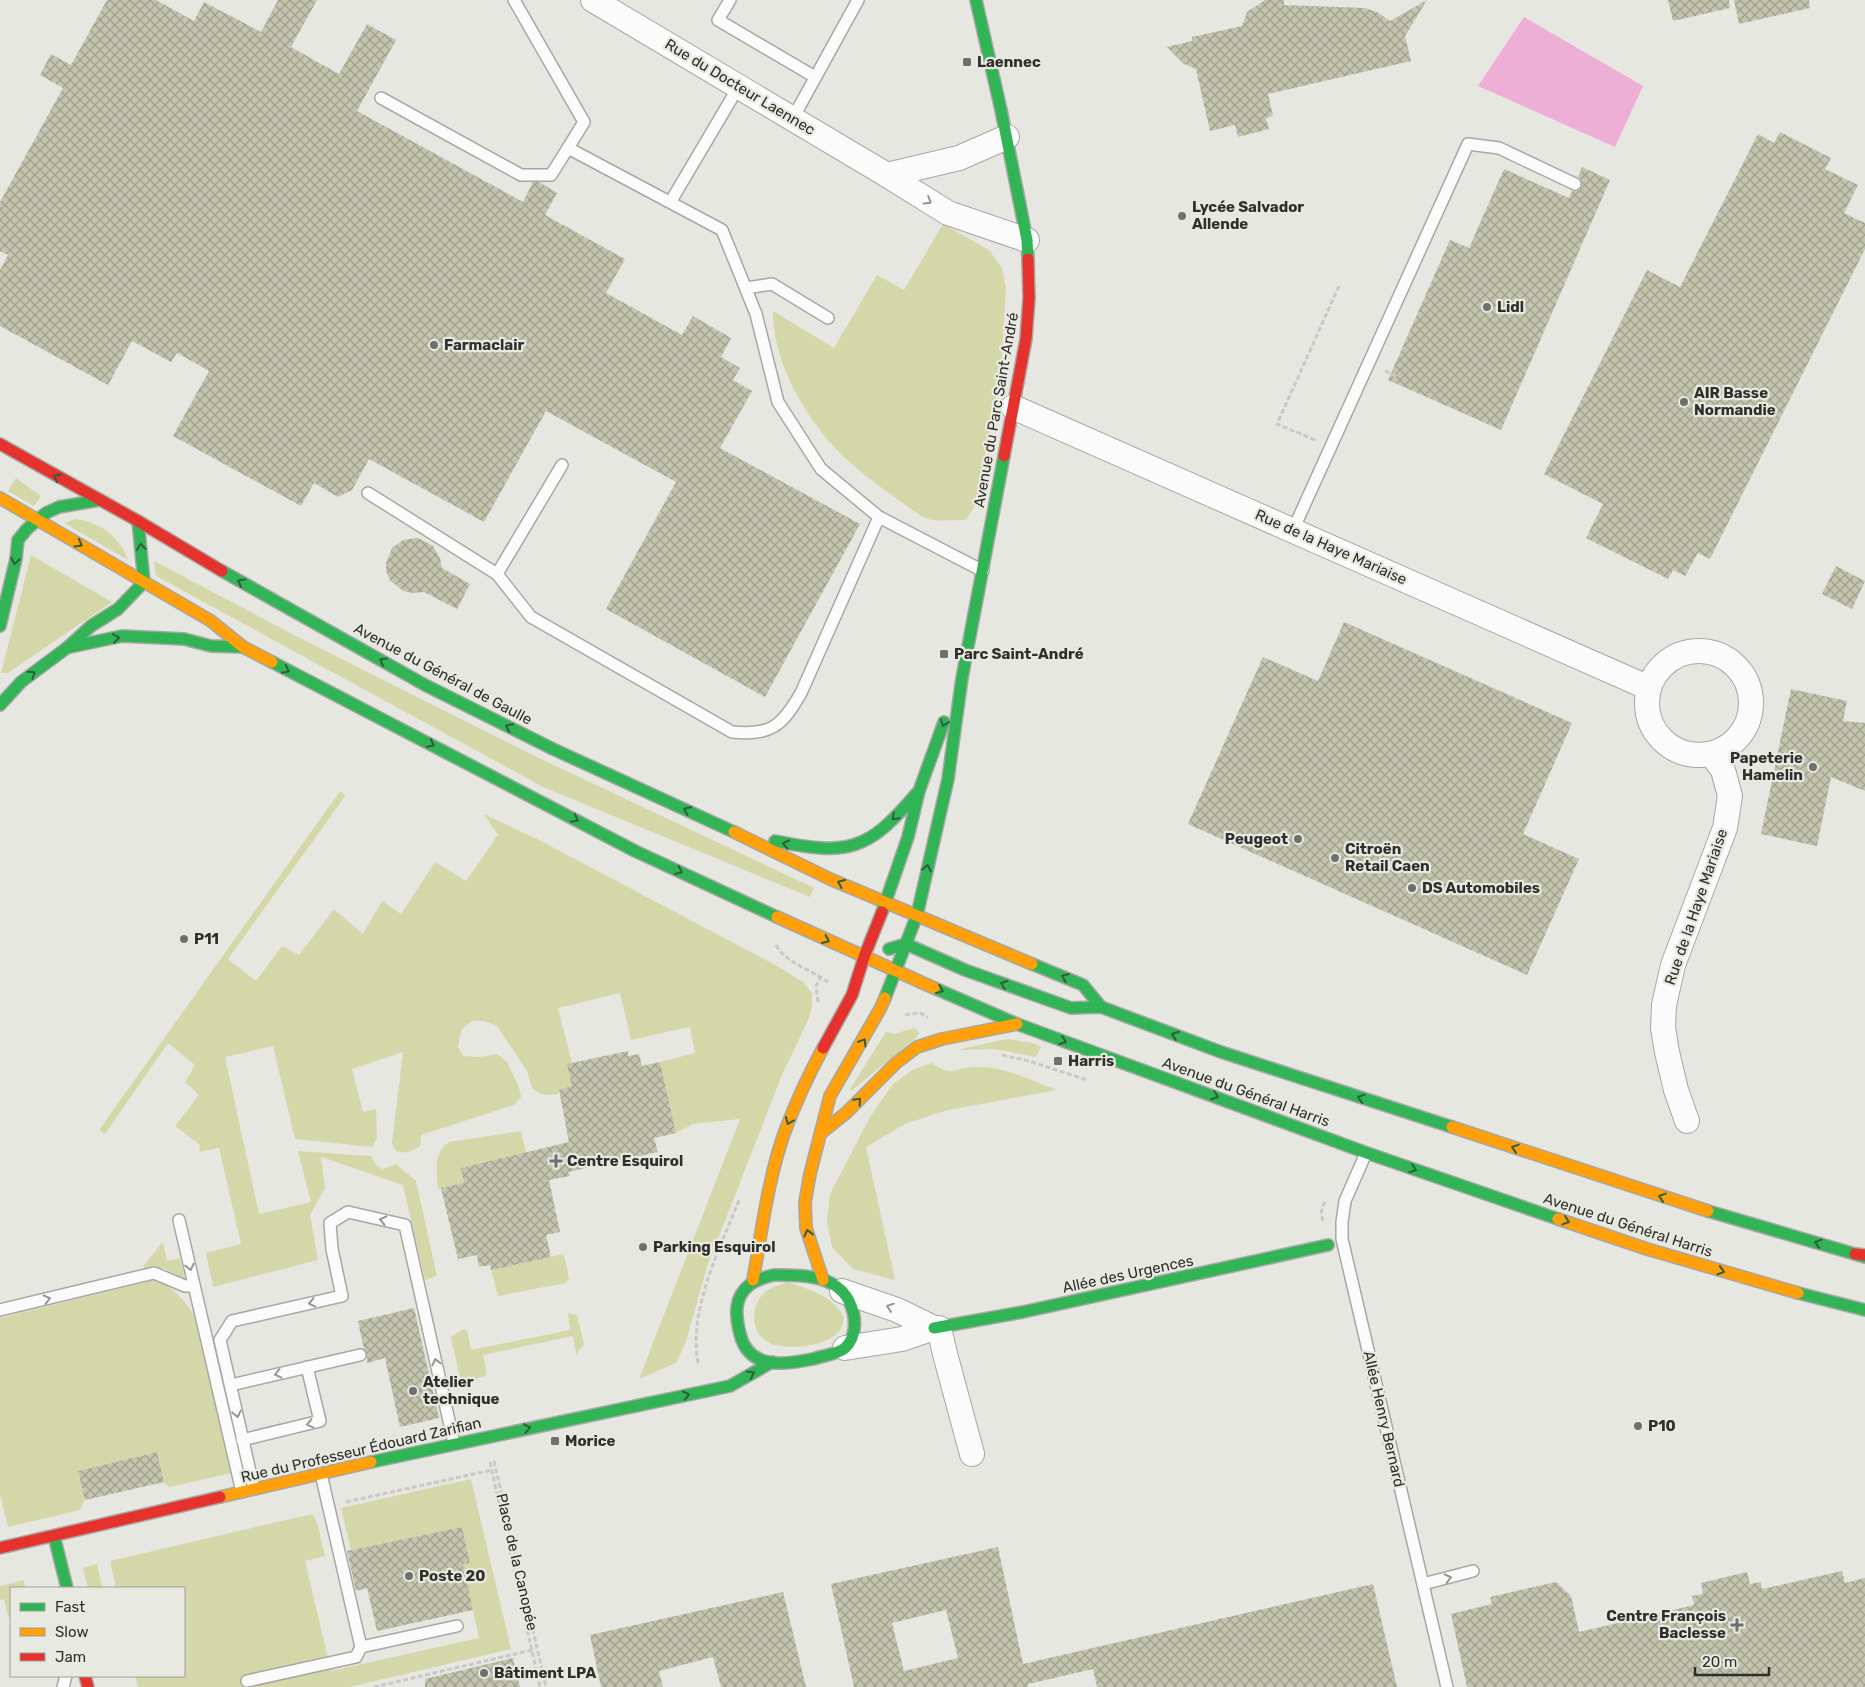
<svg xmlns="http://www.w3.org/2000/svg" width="1865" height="1687" viewBox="0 0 1865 1687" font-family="Rubik,sans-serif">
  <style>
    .green { fill: #d4d8a8 }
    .water { fill: #edafd6 }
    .building { fill: url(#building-cross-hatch); fill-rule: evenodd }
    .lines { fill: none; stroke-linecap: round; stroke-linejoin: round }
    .lane-casing { stroke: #a7a7a3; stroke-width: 14 }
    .street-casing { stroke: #a7a7a3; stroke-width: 26 }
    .fast-casing { stroke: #a7a7a3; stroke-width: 14 }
    .slow-casing { stroke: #a7a7a3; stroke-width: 14 }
    .jam-casing { stroke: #a7a7a3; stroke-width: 14 }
    .path { stroke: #c8c8c6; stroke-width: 3; stroke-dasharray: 5 2.5; stroke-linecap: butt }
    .lane { stroke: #fbfbfb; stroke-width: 11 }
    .street { stroke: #fbfbfb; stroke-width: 24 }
    .fast { stroke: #30b455; stroke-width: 11 }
    .slow { stroke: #ff9f0a; stroke-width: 11 }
    .jam { stroke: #e5322d; stroke-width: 11 }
    .oneway { stroke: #959694 }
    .oneway2 { stroke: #2f5e3a }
    .poi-dot { fill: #6f706c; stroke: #e8e9e0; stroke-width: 2 }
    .labels { text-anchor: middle; stroke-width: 4.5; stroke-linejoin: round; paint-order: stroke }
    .poi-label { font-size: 15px; font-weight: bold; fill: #2f302c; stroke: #e8e9e0; text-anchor: start }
    .street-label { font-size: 15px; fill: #2f302c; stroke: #e8e9e0 }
  </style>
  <defs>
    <pattern id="building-cross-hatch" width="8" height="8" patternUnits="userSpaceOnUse" patternTransform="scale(1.25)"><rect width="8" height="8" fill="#c4c5af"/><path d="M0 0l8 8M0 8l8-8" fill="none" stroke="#a0a08f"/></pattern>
  </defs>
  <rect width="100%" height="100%" fill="#e7e7e2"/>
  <g class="green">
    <path d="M943,224L989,250L1002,268L1006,288L1001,369L976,504L966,520C956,520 935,522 928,519C917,515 906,505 896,498C876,484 857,470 840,453C805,418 772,360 773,311L834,348L877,275L904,290Z"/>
    <path d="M16,478L41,496L34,506L8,491Z"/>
    <path d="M76,519C101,523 119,536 128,560L64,523Z"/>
    <path d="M31,555L112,602L8,673H1Z"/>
    <path d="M154,561L296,636L537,757L814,888L810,897L543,787L156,576Z"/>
    <path d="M340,791L346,795L228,959L256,981L282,946L299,955L334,909L363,934L382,901L401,914L435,862L466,881L498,835L484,814L541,841L779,967L803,982L812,993V1005L809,1018L782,1075L707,1267L686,1342L676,1363L639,1379L740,1119L693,1124L676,1133L660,1062L695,1053L690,1027L631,1040L620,993L558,1008L572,1063V1086L559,1090L558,1094L551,1095L541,1094L532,1088L527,1071L497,1026L484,1021H472L461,1030L458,1047L463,1056L479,1057L497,1054L507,1062L519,1087L521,1097L514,1105L421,1135L420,1146C411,1152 406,1154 396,1151L392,1143L403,1052L352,1069L363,1112L376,1109L377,1138L372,1147L295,1139L273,1046L225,1057L259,1214L311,1202L298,1151L371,1156L376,1165L383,1169L396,1164L416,1181L437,1276L425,1280L403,1185L321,1157L325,1188L310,1215L318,1260L213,1287L206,1253L241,1244L219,1148L199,1152L200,1145L175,1126L199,1095L185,1082L195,1065L168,1043L105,1134L99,1130Z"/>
    <path d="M914,1028L919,1032L918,1036L851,1091L850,1089L886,1032L894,1034Z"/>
    <path d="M1007,1039L1033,1043L1041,1047L1036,1057L995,1049L956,1050Z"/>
    <path d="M932,1063C952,1077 952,1069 972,1067C1002,1065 1030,1080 1057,1090L948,1110L905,1124L866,1147L895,1280L853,1269L832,1247L827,1221L830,1194L870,1117L893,1084L914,1069Z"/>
    <path d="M521,1131L526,1153L461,1168L464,1183L438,1189C437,1171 432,1154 449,1142Z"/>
    <path d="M163,1242L167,1261L180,1258L185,1280L164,1268L144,1270V1265Z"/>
    <path d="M564,1254L569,1279L566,1283L498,1296L491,1270Z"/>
    <path d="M155,1280C174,1287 183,1299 194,1315L232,1473L169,1487L164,1482L157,1452L78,1471L85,1500L80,1510L8,1527L0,1494V1318Z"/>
    <path d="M788,1282C810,1290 832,1295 844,1317C843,1320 843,1325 841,1328C832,1347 787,1351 770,1343C748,1333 750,1301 769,1289C775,1286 782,1284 788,1282Z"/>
    <path d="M568,1313L577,1315L584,1344L576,1354L573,1336L483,1355L487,1375L461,1383L451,1337L462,1330H467L471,1350L570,1330Z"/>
    <path d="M471,1479L511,1649L350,1687H138L135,1676H184V1588H116L110,1561L312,1514L317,1522L325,1556L305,1561L331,1671L479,1638L463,1564L470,1563L462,1527L351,1550L341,1508Z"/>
    <path d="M97,1564L102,1588H88L83,1568Z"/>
    <path d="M24,1580L25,1588H11V1616L8,1617L4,1599L0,1600V1586Z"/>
  </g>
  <path class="water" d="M1524,17L1643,86L1615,147L1478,86Z"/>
  <g class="building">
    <path d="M107,0H156L194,21L204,2L261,32L278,0H317L291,47L339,74L367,24L396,40L357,111L523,202L533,182H539L557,193L545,215L625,259L606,293L682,335L693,316L731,338L721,357L740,368L733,380L752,391L720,448L860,524L765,697L606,609L676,482L546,411L484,522L369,459L352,490L338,497L314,483L301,506L173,436L209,371L177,353L171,362L132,341L108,385L0,326V270L8,255L0,251V202L63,88L40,75L51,54L71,65Z"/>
    <path d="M1265,0H1284V5L1365,8L1377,12L1390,21L1427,0L1405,36L1411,61L1268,94L1273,116L1266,118L1269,129L1238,137L1235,125L1210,131L1196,69L1184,64L1167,47L1192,41V37L1242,26L1247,12Z"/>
    <path d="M1668,0H1729L1730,8L1673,21Z"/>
    <path d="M1734,0H1809L1810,8L1739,24Z"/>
    <path d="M1780,132L1831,158L1825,169L1858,185L1844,213L1865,223V249L1710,559L1698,553L1685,576L1673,570L1668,579L1586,538L1603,504L1544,474L1647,270L1680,287L1758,134L1774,143Z"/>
    <path d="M1582,167L1610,180L1501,430L1388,380L1450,240L1469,248L1504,169L1569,198L1572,191L1579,190L1582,187L1581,180L1578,177Z"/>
    <path d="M417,538L424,541L433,546L440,558L442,568L470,584L457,609L424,592L413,593L403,591L390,580L386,571V563L392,548L403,540Z"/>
    <path d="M1836,566L1865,581L1852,609L1822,594Z"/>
    <path d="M1344,622L1572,723L1523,834L1579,859L1527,975L1188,824L1263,657L1318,681Z"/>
    <path d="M1791,689L1847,701L1843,721L1865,723V791L1831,777L1817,846L1761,834Z"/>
    <path d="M628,1051V1056L639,1054L642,1066L660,1062L676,1133L654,1138L658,1152L568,1172L570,1176L549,1180L560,1232L546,1235L551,1257L491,1270L490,1265L479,1267L477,1255L458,1259L441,1188L464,1183L461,1168L569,1142L559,1090L572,1086L567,1064Z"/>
    <path d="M414,1308L439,1418L400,1427L385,1358L367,1363V1354L364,1349L358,1321Z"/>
    <path d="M157,1452L164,1482L85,1500L78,1471Z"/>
    <path d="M462,1527L470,1563L463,1564L473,1610L377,1631L367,1588L356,1591L347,1551Z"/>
    <path d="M998,1547L1023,1664L1373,1584L1397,1687H1097L1093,1669L1028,1684V1687H854L831,1584ZM946,1610L958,1658L904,1671L892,1623Z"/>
    <path d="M1842,1571L1845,1583L1865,1578V1687H1467L1451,1614L1492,1604L1490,1597L1556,1582L1571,1596L1579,1632L1694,1605L1692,1596L1703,1594L1701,1583L1747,1572L1750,1584L1761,1582L1762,1589Z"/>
    <path d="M783,1592L806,1687H721L713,1657L659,1671L663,1687H601L590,1635Z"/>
    <path d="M513,1658L520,1687H425V1679Z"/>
  </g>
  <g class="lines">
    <g class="lane-casing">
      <g id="lane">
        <path d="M514,0L584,122L568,148L722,230L756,314L778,402L821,469L879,517L983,571"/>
        <path d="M730,0L718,20L815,77"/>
        <path d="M381,98L521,175H551L568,148"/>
        <path d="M793,118L858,0"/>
        <path d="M671,201L739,86"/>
        <path d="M746,288L772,284L828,318"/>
        <path d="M368,493L497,574L531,617L732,732C771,736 782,726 801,693L879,517"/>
        <path d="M1293,530L1468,144L1499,148L1575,184"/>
        <path d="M497,574L562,465"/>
        <path d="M1366,1153L1345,1201L1342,1222V1239L1447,1687"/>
        <path d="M179,1220L242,1492"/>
        <path d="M0,1310L154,1273L185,1286H194"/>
        <path d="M231,1385L360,1355"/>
        <path d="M242,1440L320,1421L307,1367"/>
        <path d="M321,1474L361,1647L457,1626"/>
        <path d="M254,1489L220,1340L232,1321L342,1296L332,1249L330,1223L348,1212L405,1225L454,1443"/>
        <path d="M1423,1584L1473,1571"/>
        <path d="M247,1681L356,1657L361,1647"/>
        <path d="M63,1687L66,1676"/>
      </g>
    </g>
    <g class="street-casing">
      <g id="street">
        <path d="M593,0L887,175L948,213L1027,240"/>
        <path d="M887,175L959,158L1007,137"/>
        <path d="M1013,407L1649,688"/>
        <circle cx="1699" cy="703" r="52"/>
        <path d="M1687,1121L1676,1090L1667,1052L1663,1028L1664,1005L1673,965L1725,828L1730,796L1723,770L1712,755"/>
        <path d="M842,1291L897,1310L934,1328"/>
        <path d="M939,1328L945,1354L972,1454"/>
        <path d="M845,1348L902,1339L934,1328"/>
      </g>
    </g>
    <g class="fast-casing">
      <g id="fast">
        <path d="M976,0L1001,110L1027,240L1028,259"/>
        <path d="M222,571L425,685L553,749L734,832"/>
        <path d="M0,626L16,559L18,540L27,529L46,513L59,507L100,500"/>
        <path d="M70,647L122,636L184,639L211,646L243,647"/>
        <path d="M272,662L635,851L777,917"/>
        <path d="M0,705L21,682L68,647L91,626L118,609L144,582L138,521"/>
        <path d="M775,841C848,856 868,851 916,794"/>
        <path d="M882,912L908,837L919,791L944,722"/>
        <path d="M889,949L906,944L965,970L1071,1008L1101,1007L1221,1052L1452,1127"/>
        <path d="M1032,964L1083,985L1101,1007"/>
        <path d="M934,988L1017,1024L1367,1153L1558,1219"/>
        <path d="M885,998L917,915L948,779L962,678L1004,456"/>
        <path d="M1708,1211L1865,1257"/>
        <path d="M774,1275C800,1275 835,1274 849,1301C856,1315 858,1336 845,1348C838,1354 822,1356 813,1359C784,1365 749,1370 740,1334C738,1326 736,1316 737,1307C740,1286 756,1279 774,1275Z"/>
        <path d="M1798,1293L1865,1310"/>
        <path d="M934,1328L1023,1312L1328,1245"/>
        <path d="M371,1462L730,1386L772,1362"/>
        <path d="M54,1536L67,1588"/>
      </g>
    </g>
    <g class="slow-casing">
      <g id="slow">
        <path d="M0,498L211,621L243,647L272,662"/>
        <path d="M734,832L830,879L1032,964"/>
        <path d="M777,917L934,988"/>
        <path d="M1452,1127L1708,1211"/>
        <path d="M821,1133L846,1113L896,1063L917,1047L942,1039L1017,1024"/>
        <path d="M1558,1219L1647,1249L1798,1293"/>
        <path d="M753,1280C762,1230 768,1178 785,1131C796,1102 809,1074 823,1048"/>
        <path d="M823,1280L806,1228L805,1202L810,1174L830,1096L880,1009L885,998"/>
        <path d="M220,1497L371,1462"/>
      </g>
    </g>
    <g class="jam-casing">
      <g id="jam">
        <path d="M0,444L138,521L222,571"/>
        <path d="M1004,456L1026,339L1029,298L1028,259"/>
        <path d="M823,1048L852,995L864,957L882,912"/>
        <path d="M1855,1254L1865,1255"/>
        <path d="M0,1548L220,1497"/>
        <path d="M85,1676L88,1687"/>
      </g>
    </g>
    <g class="path">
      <path d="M1385,371L1398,377"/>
      <path d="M1315,440L1277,424L1339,286"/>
      <path d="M776,945C785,963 813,970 829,983"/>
      <path d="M818,1002L816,986L821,976"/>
      <path d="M905,1015L920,1013L928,1017"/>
      <path d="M1002,1055L1029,1061L1087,1080"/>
      <path d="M1323,1221L1321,1213L1325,1200"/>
      <path d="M698,1363C688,1310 720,1249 739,1200"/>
      <path d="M494,1461L546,1687"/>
      <path d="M490,1462L540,1687"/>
      <path d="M346,1502L492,1470"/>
      <path d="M374,1687L532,1650"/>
    </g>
    <use href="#lane" class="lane"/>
    <use href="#street" class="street"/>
    <use href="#fast" class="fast"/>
    <use href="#slow" class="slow"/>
    <use href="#jam" class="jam"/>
  </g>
  <defs><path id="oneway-chevron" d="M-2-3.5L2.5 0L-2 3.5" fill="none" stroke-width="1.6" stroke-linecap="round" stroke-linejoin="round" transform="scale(1.25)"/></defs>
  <g class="oneway">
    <use href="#oneway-chevron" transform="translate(928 201) rotate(32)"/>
    <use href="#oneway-chevron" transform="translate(383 1220) rotate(-167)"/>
    <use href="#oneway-chevron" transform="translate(190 1267) rotate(77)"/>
    <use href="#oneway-chevron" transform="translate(47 1299) rotate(-14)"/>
    <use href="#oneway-chevron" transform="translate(312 1303) rotate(167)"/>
    <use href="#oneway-chevron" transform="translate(890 1307) rotate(-161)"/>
    <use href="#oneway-chevron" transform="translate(436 1362) rotate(-103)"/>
    <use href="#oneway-chevron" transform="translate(278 1374) rotate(167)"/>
    <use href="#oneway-chevron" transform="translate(237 1414) rotate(78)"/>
    <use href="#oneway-chevron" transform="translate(310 1424) rotate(167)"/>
    <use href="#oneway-chevron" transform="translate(1448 1578) rotate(-14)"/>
  </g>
  <g class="oneway2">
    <use href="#oneway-chevron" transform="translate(57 477) rotate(-151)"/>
    <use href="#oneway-chevron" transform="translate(79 544) rotate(30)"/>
    <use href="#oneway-chevron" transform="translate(141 547) rotate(-96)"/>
    <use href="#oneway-chevron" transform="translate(15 561) rotate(100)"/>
    <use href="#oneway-chevron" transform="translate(241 582) rotate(-151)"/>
    <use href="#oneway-chevron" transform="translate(116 638) rotate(-10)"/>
    <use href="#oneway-chevron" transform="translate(383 661) rotate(-151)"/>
    <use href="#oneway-chevron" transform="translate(286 670) rotate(27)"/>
    <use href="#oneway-chevron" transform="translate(32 674) rotate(-35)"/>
    <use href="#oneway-chevron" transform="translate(944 723) rotate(110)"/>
    <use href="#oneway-chevron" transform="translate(509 727) rotate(-153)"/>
    <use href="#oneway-chevron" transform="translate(431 744) rotate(27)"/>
    <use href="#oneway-chevron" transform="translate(687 810) rotate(-155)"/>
    <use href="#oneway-chevron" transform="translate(895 817) rotate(135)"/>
    <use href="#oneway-chevron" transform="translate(575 819) rotate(28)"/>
    <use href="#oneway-chevron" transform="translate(786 844) rotate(-168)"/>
    <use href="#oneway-chevron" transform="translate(927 868) rotate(-78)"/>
    <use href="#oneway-chevron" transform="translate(679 871) rotate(25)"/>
    <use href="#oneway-chevron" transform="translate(841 883) rotate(-157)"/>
    <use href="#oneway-chevron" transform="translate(826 940) rotate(25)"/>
    <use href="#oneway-chevron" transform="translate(1065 977) rotate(-157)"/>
    <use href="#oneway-chevron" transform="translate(1004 984) rotate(-160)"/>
    <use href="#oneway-chevron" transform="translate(940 990) rotate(23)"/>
    <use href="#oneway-chevron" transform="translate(1175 1035) rotate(-159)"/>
    <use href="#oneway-chevron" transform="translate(1063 1041) rotate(20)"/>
    <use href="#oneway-chevron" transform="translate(863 1042) rotate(-59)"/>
    <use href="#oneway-chevron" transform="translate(1215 1096) rotate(20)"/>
    <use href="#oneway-chevron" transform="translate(1361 1098) rotate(-162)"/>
    <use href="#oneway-chevron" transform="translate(858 1101) rotate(-47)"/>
    <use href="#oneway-chevron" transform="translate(789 1121) rotate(112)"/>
    <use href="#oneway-chevron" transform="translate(1515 1148) rotate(-162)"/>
    <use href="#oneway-chevron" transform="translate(1413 1169) rotate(19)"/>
    <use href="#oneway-chevron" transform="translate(1662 1197) rotate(-162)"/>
    <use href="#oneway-chevron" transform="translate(1566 1221) rotate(19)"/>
    <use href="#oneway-chevron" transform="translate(808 1233) rotate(-104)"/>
    <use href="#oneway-chevron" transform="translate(1818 1243) rotate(-164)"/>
    <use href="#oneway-chevron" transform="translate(1721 1271) rotate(17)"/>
    <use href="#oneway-chevron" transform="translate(751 1374) rotate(-29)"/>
    <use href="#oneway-chevron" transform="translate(686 1395) rotate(-12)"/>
    <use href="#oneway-chevron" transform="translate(527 1428) rotate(-12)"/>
  </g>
  <g class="poi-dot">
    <rect x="962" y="57" width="10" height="10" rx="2.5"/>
    <circle cx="1182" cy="216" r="5"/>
    <circle cx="1487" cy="307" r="5"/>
    <circle cx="434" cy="345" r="5"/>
    <circle cx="1684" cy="402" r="5"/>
    <rect x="939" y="649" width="10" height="10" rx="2.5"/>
    <circle cx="1813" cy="767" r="5"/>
    <circle cx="1298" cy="839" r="5"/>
    <circle cx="1335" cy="858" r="5"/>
    <circle cx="1412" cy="888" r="5"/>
    <circle cx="184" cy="939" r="5"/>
    <rect x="1053" y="1056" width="10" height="10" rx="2.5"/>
    <path d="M553.5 1153.5h5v5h5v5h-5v5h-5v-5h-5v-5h5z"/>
    <circle cx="643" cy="1247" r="5"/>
    <circle cx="413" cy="1391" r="5"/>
    <circle cx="1638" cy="1426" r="5"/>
    <rect x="550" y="1436" width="10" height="10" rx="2.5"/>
    <circle cx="409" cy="1576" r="5"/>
    <path d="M1734.5 1617.5h5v5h5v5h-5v5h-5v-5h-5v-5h5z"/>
    <circle cx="484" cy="1673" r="5"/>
  </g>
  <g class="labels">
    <g class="poi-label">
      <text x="977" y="67">Laennec</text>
      <text x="1192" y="212">Lycée Salvador<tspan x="1192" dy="17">Allende</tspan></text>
      <text x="1497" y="312">Lidl</text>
      <text x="444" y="350">Farmaclair</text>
      <text x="1694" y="398">AIR Basse<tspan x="1694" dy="17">Normandie</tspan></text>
      <text x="954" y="659">Parc Saint-André</text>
      <text x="1803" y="763" text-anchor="end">Papeterie<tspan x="1803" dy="17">Hamelin</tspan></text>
      <text x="1288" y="844" text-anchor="end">Peugeot</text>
      <text x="1345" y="854">Citroën<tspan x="1345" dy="17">Retail Caen</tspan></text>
      <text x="1422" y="893">DS Automobiles</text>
      <text x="194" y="944">P11</text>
      <text x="1068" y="1066">Harris</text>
      <text x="567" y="1166">Centre Esquirol</text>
      <text x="653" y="1252">Parking Esquirol</text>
      <text x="423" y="1387">Atelier<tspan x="423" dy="17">technique</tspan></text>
      <text x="1648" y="1431">P10</text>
      <text x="565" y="1446">Morice</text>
      <text x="419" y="1581">Poste 20</text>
      <text x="1726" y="1621" text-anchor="end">Centre François<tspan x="1726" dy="17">Baclesse</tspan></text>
      <text x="494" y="1678">Bâtiment LPA</text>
    </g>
    <g class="street-label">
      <text transform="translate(740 87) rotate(31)" y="5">Rue du Docteur Laennec</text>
      <text transform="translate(996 410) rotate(-80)" y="5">Avenue du Parc Saint-André</text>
      <text transform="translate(1331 547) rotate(24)" y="5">Rue de la Haye Mariaise</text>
      <text transform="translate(443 674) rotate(28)" y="5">Avenue du Général de Gaulle</text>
      <text transform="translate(1696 907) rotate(-71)" y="5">Rue de la Haye Mariaise</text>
      <text transform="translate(1246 1092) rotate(20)" y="5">Avenue du Général Harris</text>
      <text transform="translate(1628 1225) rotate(18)" y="5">Avenue du Général Harris</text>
      <text transform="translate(1128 1274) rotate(-12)" y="5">Allée des Urgences</text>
      <text transform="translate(1384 1419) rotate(77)" y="5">Allée Henry Bernard</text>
      <text transform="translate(361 1450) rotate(-13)" y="5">Rue du Professeur Édouard Zarifian</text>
      <text transform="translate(517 1562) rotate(77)" y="5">Place de la Canopée</text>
    </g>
  </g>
  <rect x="10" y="1587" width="175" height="90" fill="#e8e9e0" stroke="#9e9f98"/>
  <rect x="20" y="1603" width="25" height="8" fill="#30b455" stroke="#9e9f98"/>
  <text x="55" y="1612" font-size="15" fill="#2f302c">Fast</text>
  <rect x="20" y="1628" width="25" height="8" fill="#ff9f0a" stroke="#9e9f98"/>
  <text x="55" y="1637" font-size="15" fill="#2f302c">Slow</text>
  <rect x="20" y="1653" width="25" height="8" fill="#e5322d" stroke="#9e9f98"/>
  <text x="55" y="1662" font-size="15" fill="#2f302c">Jam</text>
  <path d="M1695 1667v8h74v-8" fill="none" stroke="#2f302c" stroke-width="2.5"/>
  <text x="1702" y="1667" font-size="15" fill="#2f302c" stroke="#e8e9e0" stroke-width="4" paint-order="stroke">20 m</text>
</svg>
